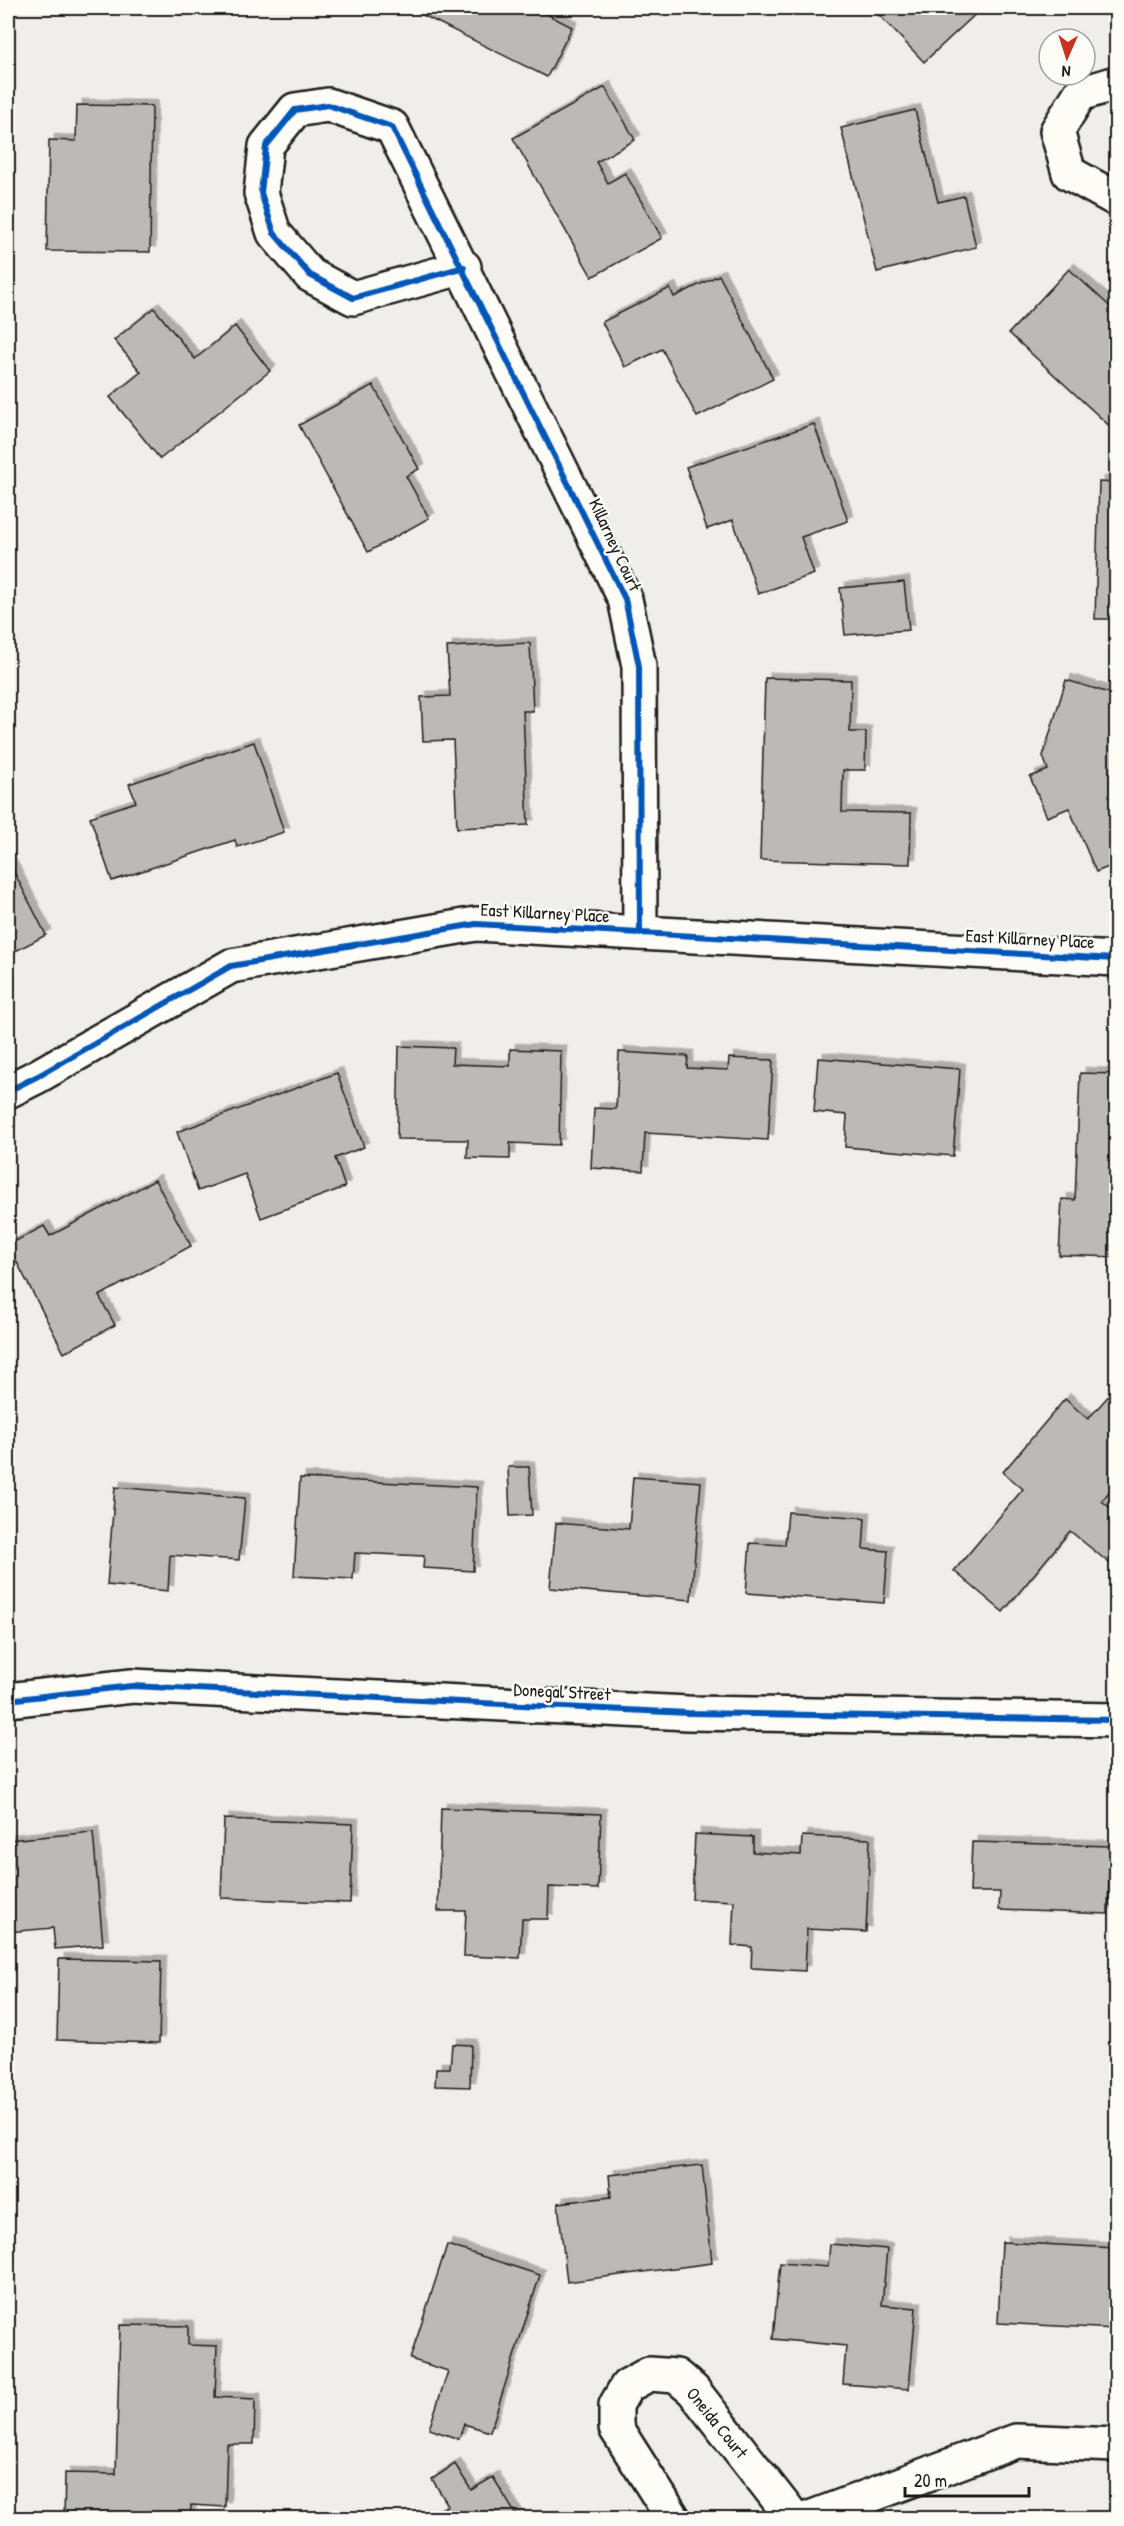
<svg xmlns="http://www.w3.org/2000/svg" width="1124" height="2526" viewBox="0 0 1124 2526" font-family="'Patrick Hand',sans-serif">
  <style>
    .building { fill: #bbbab6; stroke: #1c1c1c; stroke-width: 1.5; filter: url(#shadow) }
    .lines { fill: none; stroke-linecap: round; stroke-linejoin: round }
    .street-casing { stroke: #1c1c1c; stroke-width: 38 }
    .street { stroke: #fdfcf7; stroke-width: 33 }
    .cycleway-casing { stroke: #fdfcf7; stroke-width: 10 }
    .cycleway { stroke: #0057b8; stroke-width: 6 }
    .labels { text-anchor: middle; stroke-width: 5; stroke-linejoin: round; paint-order: stroke }
    .street-label { font-size: 18px; fill: #1c1c1c; stroke: #fdfcf7 }
  </style>
  <defs>
    <filter id="shadow"><feDropShadow dx="5.5" dy="-5.5" stdDeviation="0" flood-color="#0004"/></filter>
  </defs>
  <rect width="100%" height="100%" fill="#f0eeea"/>
  <filter id="ink" filterUnits="userSpaceOnUse"><feTurbulence type="fractalNoise" baseFrequency=".0167" numOctaves="2"/><feDisplacementMap in="SourceGraphic" scale="12" xChannelSelector="R" yChannelSelector="G"/><feConvolveMatrix kernelMatrix="1 2 1 2 8 2 1 2 1" color-interpolation-filters="sRGB"/></filter>
  <g filter="url(#ink)">
    <g class="building">
      <path d="M178,8H200L182,16Z"/>
      <path d="M409,8H535L572,27L547,77Z"/>
      <path d="M884,8H982L924,62L878,14Z"/>
      <path d="M605,87L635,140L596,162L608,183L625,173L662,238L592,277L513,138Z"/>
      <path d="M77,105L152,106L150,252L47,251L49,140L76,141Z"/>
      <path d="M915,110L938,202L964,196L976,247L877,272L841,128Z"/>
      <path d="M1069,269L1116,312V432L1009,333Z"/>
      <path d="M719,275L773,379L697,417L662,349L625,367L602,322L670,288L674,297Z"/>
      <path d="M154,308L195,359L235,326L270,371L160,459L110,397L141,372L114,340Z"/>
      <path d="M373,385L419,469L406,476L429,518L368,552L299,425Z"/>
      <path d="M814,424L848,521L801,537L814,574L758,594L733,520L707,529L686,467Z"/>
      <path d="M1099,482L1116,483V619H1095Z"/>
      <path d="M904,582L909,630L845,635L840,588Z"/>
      <path d="M530,643L533,711H523L528,825L457,828L453,740L423,741L421,697L450,696L447,647Z"/>
      <path d="M765,678L851,680L850,732H866L865,770H843L842,812L911,813L910,864L760,860Z"/>
      <path d="M1066,680L1116,695V742L1114,750L1116,751V864L1096,872L1069,808L1047,817L1030,777L1048,770L1043,756Z"/>
      <path d="M254,742L284,832L237,847L235,840L112,881L90,817L136,802L129,784Z"/>
      <path d="M9,862L46,935L8,955V863Z"/>
      <path d="M399,1046L453,1048L452,1064L510,1066V1049L561,1051L559,1145L510,1143V1159L467,1158L468,1140L397,1139Z"/>
      <path d="M619,1052L688,1056L687,1068L728,1070L729,1058L773,1060L768,1140L645,1133L643,1171L591,1168L594,1108L616,1109Z"/>
      <path d="M818,1058L960,1069L953,1156L845,1147L847,1115L814,1112Z"/>
      <path d="M337,1073L364,1147L335,1158L345,1187L261,1218L245,1174L198,1191L177,1132Z"/>
      <path d="M1080,1073L1116,1074V1257L1059,1255L1062,1199L1075,1200Z"/>
      <path d="M155,1180L191,1246L99,1296L115,1325L64,1353L8,1245L44,1226L50,1236Z"/>
      <path d="M1112,1392L1116,1396V1483L1102,1501L1116,1513V1564L1114,1567L1070,1531L1003,1612L954,1571L1023,1489L1003,1472L1065,1399L1088,1419Z"/>
      <path d="M508,1467H529L532,1515L510,1516Z"/>
      <path d="M633,1477L701,1482L691,1600L550,1588L556,1523L629,1529Z"/>
      <path d="M300,1478L477,1487L473,1571L423,1568L424,1556L355,1553L353,1579L294,1576Z"/>
      <path d="M115,1487L245,1498L239,1560L170,1555L168,1591L107,1585Z"/>
      <path d="M788,1512L865,1518L863,1549L888,1551L884,1603L746,1593L750,1543L785,1545Z"/>
      <path d="M441,1808L601,1814L598,1889L549,1887L548,1919H522L520,1958L464,1956L466,1911H438Z"/>
      <path d="M224,1819L353,1824L350,1903L221,1898Z"/>
      <path d="M93,1832L103,1945L55,1949L53,1928L8,1932V1840Z"/>
      <path d="M695,1834L753,1837V1852L801,1855L802,1836L870,1839L866,1932L807,1929L805,1971L751,1968L752,1947L732,1945L734,1901L692,1899Z"/>
      <path d="M972,1842L1110,1846L1108,1914L999,1910L1000,1892H970Z"/>
      <path d="M59,1959L161,1961L159,2043L57,2040Z"/>
      <path d="M452,2044L471,2045L470,2087L435,2086L436,2068H450Z"/>
      <path d="M702,2165L712,2263L567,2282L558,2203L611,2197L609,2175Z"/>
      <path d="M1002,2242L1116,2248V2329L998,2323Z"/>
      <path d="M830,2244L887,2249L882,2305L916,2308L909,2389L843,2384L846,2346L773,2339L780,2263L828,2267Z"/>
      <path d="M447,2245L540,2275L490,2432L464,2424L459,2439L429,2429L448,2371L410,2359Z"/>
      <path d="M120,2325L188,2326V2345L217,2346L215,2397L255,2399L254,2444H227L225,2507L191,2505L190,2518H64L65,2473L116,2474Z"/>
      <path d="M455,2464L471,2490L493,2477L518,2518H429L448,2505L432,2479Z"/>
    </g>
    <g class="lines">
      <g class="street-casing">
        <g id="street">
          <path d="M1116,83L1080,94L1057,131L1069,173L1116,199"/>
          <path d="M464,267L353,298L310,275L274,233L261,193L266,146L295,110L328,105L392,127L625,599L639,666L640,933"/>
          <path d="M8,1091L38,1076L231,966L476,924L1116,959"/>
          <path d="M8,1700L132,1686L688,1713L1116,1720"/>
          <path d="M673,2518L616,2428V2405L627,2386L649,2374L676,2376L693,2390L793,2518"/>
          <path d="M810,2518L1016,2441L1116,2445"/>
        </g>
      </g>
      <use href="#street" class="street"/>
      <g class="cycleway-casing">
        <g id="cycleway">
          <path d="M464,267L353,298L310,275L274,233L261,193L266,146L295,110L328,105L392,127L625,599L639,666L640,933"/>
          <path d="M8,1091L38,1076L231,966L476,924L1116,959"/>
          <path d="M8,1700L132,1686L688,1713L1116,1720"/>
        </g>
      </g>
      <use href="#cycleway" class="cycleway"/>
    </g>
  </g>
  <g class="labels">
    <g class="street-label">
      <text transform="translate(615 545) rotate(65)" y="6">Killarney Court</text>
      <text transform="translate(545 913) rotate(3)" y="6">East Killarney Place</text>
      <text transform="translate(1030 939) rotate(3)" y="6">East Killarney Place</text>
      <text transform="translate(562 1692) rotate(3)" y="6">Donegal Street</text>
      <text transform="translate(717 2423) rotate(51)" y="6">Oneida Court</text>
    </g>
  </g>
  <rect width="1124" height="2526" fill="none" stroke="#fdfcf7" stroke-width="30"/>
  <rect x="15" y="15" width="1094" height="2496" fill="none" stroke="#1c1c1c" stroke-width="2" filter="url(#ink)"/>
  <g transform="translate(1067 57) rotate(183)"><circle r="28" fill="#fdfcf7" stroke="#a3a29f" stroke-width="1.5"/>
  <path d="M0-4.5L10 22L0 15L-10 22Z" fill="#c8321e"/>
  <text y="-9" font-size="16" font-weight="bold" text-anchor="middle" fill="#1c1c1c">N</text>
  </g>
  <path d="M905 2487v9h124v-9" fill="none" stroke="#1c1c1c" stroke-width="3"/>
  <text x="914" y="2487" font-size="18" fill="#1c1c1c" stroke="#fdfcf7" stroke-width="4.5" paint-order="stroke">20 m</text>
</svg>
